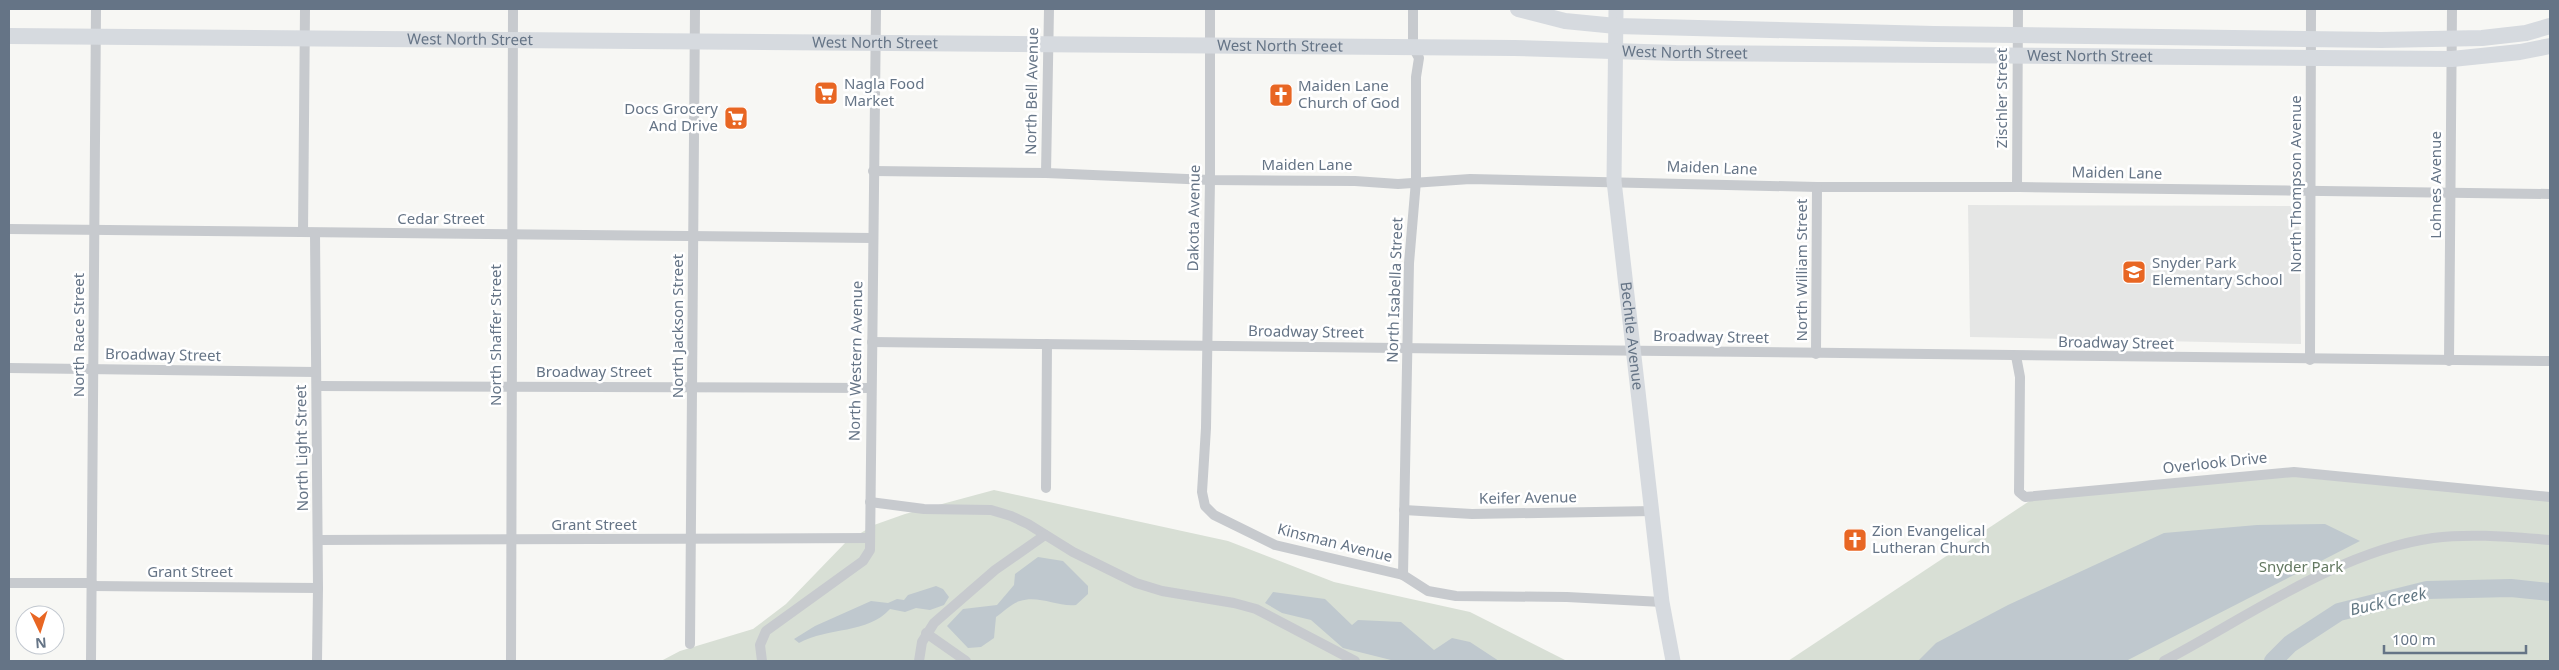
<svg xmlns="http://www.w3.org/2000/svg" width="2559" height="670" viewBox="0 0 2559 670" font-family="'Noto Sans',sans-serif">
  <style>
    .built { fill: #e5e6e5 }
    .green { fill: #d8dfd5 }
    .water { fill: #bfc8ce }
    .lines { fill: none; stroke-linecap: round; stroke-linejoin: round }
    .river { stroke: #bfc8ce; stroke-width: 18 }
    .street { stroke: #c7cace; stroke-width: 10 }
    .secondary { stroke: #d6dadf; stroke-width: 15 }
    .primary { stroke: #d6dadf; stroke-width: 16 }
    .labels { text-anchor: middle; stroke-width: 5; stroke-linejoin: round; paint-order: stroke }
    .street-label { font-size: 15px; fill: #657486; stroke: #fff }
    .poi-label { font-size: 15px; fill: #657486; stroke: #fff; text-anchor: start }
    .park-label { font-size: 15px; fill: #637860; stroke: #fff }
    .water-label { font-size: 16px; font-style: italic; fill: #617682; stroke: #fff }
  </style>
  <rect width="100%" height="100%" fill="#f7f7f4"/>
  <path class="built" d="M1968,205L2299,206L2301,344L1970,337Z"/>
  <g class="green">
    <path d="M2294,472L2550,497V661H1788L2037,496Z"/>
    <path d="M994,490L1228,541L1334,582L1470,612L1567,661H661L680,651L753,629L786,604L846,542L874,525L905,514Z"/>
  </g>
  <g class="water">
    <path d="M2325,524L2360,541L2126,661H1918L1936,643L2008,605L2164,533L2257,525Z"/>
    <path d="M1038,557L1063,561L1088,586V594L1076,605C1057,607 1039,595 1020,601C1012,603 1003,612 996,617L994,638L981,647L968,648L947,626L963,609L997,605L1014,585L1015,574Z"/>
    <path d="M936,586L943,589L949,597L944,605L930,610L916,608L905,612L890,609C868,634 828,627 799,643L794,639L815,626L871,601L888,603L897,599L904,600L908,595Z"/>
    <path d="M1273,592L1325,599L1352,625L1358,620L1401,622L1434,650L1452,638L1470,642L1499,661H1395L1343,648L1311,620L1282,613L1265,603Z"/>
  </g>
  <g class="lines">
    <path class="river" d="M2273,661L2290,644L2339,612L2427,590L2511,588L2550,592"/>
    <g class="street">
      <path d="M1210,9V180L1206,428L1202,492L1205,506L1214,515L1275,545L1403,575L1428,591L1456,596L1567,597L1662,602"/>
      <path d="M873,171L1046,173L1210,180L1355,181L1398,184L1470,179L1817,187H2019L2550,194"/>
      <path d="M1046,173L1049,9"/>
      <path d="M2017,187L2018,9"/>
      <path d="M9,229L872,238"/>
      <path d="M303,232L305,9"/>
      <path d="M315,234L318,588L317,661"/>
      <path d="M872,342L2550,361"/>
      <path d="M1816,354L1817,187"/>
      <path d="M2016,356L2020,377L2019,492L2025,497L2294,472L2550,497"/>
      <path d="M2310,360L2311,9"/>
      <path d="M2449,361L2452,9"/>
      <path d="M9,368L316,372"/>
      <path d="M317,386L871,388"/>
      <path d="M1046,488L1047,344"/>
      <path d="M870,502L924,509L991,510L1011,516L1028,524L1073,552L1136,583L1162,591L1234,603L1256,609L1355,661"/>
      <path d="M1404,510L1472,514L1653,511"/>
      <path d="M318,540L870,538"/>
      <path d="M1403,575L1409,263L1416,181V77L1419,58L1413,47V9"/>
      <path d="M9,583H92"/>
      <path d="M92,586L318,588"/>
      <path d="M926,633L966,661"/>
      <path d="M690,644L695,9"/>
      <path d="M91,661L96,9"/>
      <path d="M511,661L513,9"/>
      <path d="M762,661L760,645L766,631L863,561L870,550L876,9"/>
      <path d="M919,661L922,642L934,623L995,570L1045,535"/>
      <path d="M2164,661C2246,618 2339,551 2433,538C2472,533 2511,537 2550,540"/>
    </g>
    <path class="secondary" id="s1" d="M1616,9L1614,181L1662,602L1673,661"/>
    <g class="primary">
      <path d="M1518,9L1565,21L1616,26L1934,34L2381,40L2482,38L2526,33L2550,26"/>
      <path id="s2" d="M9,36L1514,48L1676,53L2452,59L2520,52L2550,46"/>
    </g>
  </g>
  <defs>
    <g id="supermarket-square" transform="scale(1.25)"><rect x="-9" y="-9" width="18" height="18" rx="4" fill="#e86623" stroke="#fff"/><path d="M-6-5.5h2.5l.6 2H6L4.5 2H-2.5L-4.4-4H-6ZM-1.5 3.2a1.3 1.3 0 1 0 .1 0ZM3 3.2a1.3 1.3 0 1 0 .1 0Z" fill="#fff"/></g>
    <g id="church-square" transform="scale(1.25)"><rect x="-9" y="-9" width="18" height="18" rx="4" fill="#e86623" stroke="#fff"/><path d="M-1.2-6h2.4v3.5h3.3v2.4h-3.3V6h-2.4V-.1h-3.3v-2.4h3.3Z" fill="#fff"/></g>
    <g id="school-square" transform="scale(1.25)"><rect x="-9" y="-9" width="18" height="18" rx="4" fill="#e86623" stroke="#fff"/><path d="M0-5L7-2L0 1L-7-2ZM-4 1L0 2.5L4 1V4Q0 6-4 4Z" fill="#fff"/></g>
  </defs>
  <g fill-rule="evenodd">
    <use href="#supermarket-square" x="826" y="93"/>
    <use href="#church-square" x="1281" y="95"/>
    <use href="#supermarket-square" x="736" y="118"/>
    <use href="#school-square" x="2134" y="272"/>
    <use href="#church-square" x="1855" y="540"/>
  </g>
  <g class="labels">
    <g class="street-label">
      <text dy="5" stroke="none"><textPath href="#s2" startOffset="461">West North Street</textPath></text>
      <text dy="5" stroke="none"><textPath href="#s2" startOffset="866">West North Street</textPath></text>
      <text dy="5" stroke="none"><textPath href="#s2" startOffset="1271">West North Street</textPath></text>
      <text dy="5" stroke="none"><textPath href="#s2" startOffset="1676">West North Street</textPath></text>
      <text dy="5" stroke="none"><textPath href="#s2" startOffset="2081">West North Street</textPath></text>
      <text transform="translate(1032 91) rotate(-89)" y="5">North Bell Avenue</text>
      <text transform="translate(2002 98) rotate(-90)" y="5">Zischler Street</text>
      <text x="1307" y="170">Maiden Lane</text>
      <text transform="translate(1712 168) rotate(2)" y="5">Maiden Lane</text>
      <text transform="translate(2117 173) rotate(1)" y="5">Maiden Lane</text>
      <text transform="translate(2296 184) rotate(-90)" y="5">North Thompson Avenue</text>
      <text transform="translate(2436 185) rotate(-90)" y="5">Lohnes Avenue</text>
      <text transform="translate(1194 218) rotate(-89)" y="5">Dakota Avenue</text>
      <text x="441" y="224">Cedar Street</text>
      <text transform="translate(1802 270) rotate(-90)" y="5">North William Street</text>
      <text transform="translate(1395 290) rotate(-88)" y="5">North Isabella Street</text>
      <text transform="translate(678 326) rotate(-90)" y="5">North Jackson Street</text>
      <text transform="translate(1306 332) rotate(1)" y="5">Broadway Street</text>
      <text transform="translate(79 335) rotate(-90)" y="5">North Race Street</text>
      <text transform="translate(496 335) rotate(-90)" y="5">North Shaffer Street</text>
      <text dy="5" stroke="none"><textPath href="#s1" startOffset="328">Bechtle Avenue</textPath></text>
      <text transform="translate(1711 337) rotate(1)" y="5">Broadway Street</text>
      <text transform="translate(2116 343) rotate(1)" y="5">Broadway Street</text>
      <text transform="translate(163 355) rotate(1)" y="5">Broadway Street</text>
      <text transform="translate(856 361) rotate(-89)" y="5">North Western Avenue</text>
      <text x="594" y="377">Broadway Street</text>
      <text transform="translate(302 448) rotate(-91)" y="5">North Light Street</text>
      <text transform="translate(2215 463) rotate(-6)" y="5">Overlook Drive</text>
      <text transform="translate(1528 498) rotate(-1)" y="5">Keifer Avenue</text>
      <text x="594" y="530">Grant Street</text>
      <text transform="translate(1335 543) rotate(14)" y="5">Kinsman Avenue</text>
      <text x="190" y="577">Grant Street</text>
    </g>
    <g class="poi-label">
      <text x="844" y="89">Nagla Food<tspan x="844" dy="17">Market</tspan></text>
      <text x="1298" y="91">Maiden Lane<tspan x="1298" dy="17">Church of God</tspan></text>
      <text x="718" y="114" text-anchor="end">Docs Grocery<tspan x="718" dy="17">And Drive</tspan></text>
      <text x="2152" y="268">Snyder Park<tspan x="2152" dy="17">Elementary School</tspan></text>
      <text x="1872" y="536">Zion Evangelical<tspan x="1872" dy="17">Lutheran Church</tspan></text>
    </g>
    <g class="park-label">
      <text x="2301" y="572">Snyder Park</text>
    </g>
    <g class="water-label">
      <text transform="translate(2388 601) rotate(-13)" y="6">Buck Creek</text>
    </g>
  </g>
  <rect width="2559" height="670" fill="none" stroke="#657486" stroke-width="20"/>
  <g transform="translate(40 630) rotate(176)"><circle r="24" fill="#ffffff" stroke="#c1c7cf"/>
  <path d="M0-4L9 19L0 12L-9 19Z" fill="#e86623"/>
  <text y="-8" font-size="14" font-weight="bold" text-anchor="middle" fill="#657486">N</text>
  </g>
  <path d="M2384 645v8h142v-8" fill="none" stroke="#657486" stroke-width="2.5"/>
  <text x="2392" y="645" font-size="15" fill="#657486" stroke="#ffffff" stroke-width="4" paint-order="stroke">100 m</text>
</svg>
